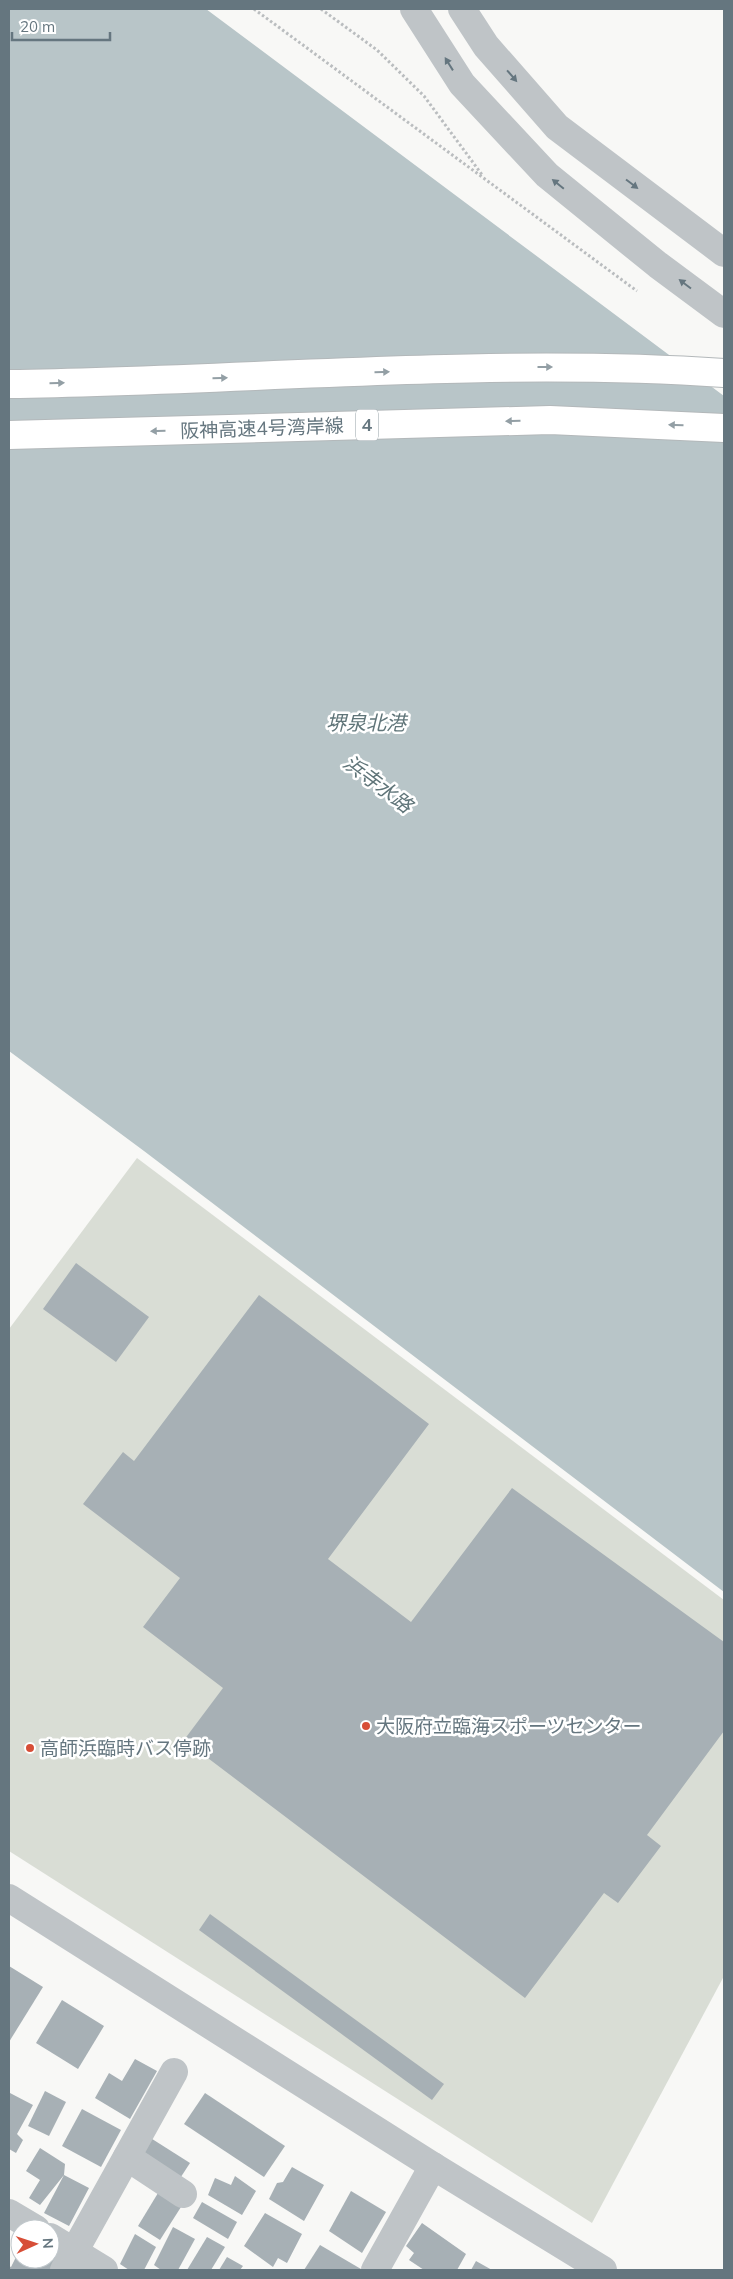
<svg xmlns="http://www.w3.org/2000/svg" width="733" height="2279" viewBox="0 0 733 2279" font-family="Mulish,'Noto Sans JP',sans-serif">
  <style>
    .green { fill: #d9ddd5 }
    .water { fill: #b8c5c8 }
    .building { fill: #a7b0b5 }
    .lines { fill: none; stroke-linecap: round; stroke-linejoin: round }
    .highway-casing { stroke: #b3b8ba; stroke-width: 30 }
    .path { stroke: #babdbf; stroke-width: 3; stroke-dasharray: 2.5 2.5; stroke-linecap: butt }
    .minor { stroke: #bfc4c7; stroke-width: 28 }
    .highway { stroke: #fff; stroke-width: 28 }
    .oneway { fill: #65767f }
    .oneway2 { fill: #939fa5 }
    .poi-dot { fill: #d74e37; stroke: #fff; stroke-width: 2 }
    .labels { text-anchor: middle; stroke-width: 5; stroke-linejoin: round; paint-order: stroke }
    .shield { fill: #fff; stroke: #939fa5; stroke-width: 1 }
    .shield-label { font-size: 18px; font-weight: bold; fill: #65767f }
    .street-label { font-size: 19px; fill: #65767f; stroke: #fff }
    .poi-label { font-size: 19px; fill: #65767f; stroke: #fff; text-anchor: start }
    .water-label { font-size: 20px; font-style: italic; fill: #607579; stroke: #fff }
  </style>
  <rect width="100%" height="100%" fill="#f8f8f6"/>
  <path class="green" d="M137,1158L724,1600V1976L592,2223L9,1851V1329Z"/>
  <path class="water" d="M9,9H206L724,396V1592L144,1151L9,1051Z"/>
  <g class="building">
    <path d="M76,1263L149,1317L116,1362L43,1309Z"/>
    <path d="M259,1295L429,1424L328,1559L411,1622L512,1488L724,1642V1731L647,1835L661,1846L618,1903L604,1893L525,1998L184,1740L223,1688L143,1627L180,1578L83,1504L123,1452L134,1461Z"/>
    <path d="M210,1914L444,2084L432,2100L199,1930Z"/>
    <path d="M9,1966L43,1987L9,2042Z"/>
    <path d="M62,2000L104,2026L78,2069L36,2043Z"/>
    <path d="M135,2059L157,2071L130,2119L95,2098L109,2073L122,2081Z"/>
    <path d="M45,2091L66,2102L49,2136L28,2126Z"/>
    <path d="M10,2093L33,2105L17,2134L23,2140L16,2153L9,2149Z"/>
    <path d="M205,2093L285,2146L264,2177L184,2124Z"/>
    <path d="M82,2109L121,2130L101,2167L62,2146Z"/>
    <path d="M149,2137L190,2163L175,2186L137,2162Z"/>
    <path d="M40,2148L65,2164L64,2175L89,2188L69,2226L44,2213L64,2175L40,2205L29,2198L40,2180L26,2171Z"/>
    <path d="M292,2167L324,2185L304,2221L269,2199L277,2183L283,2182Z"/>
    <path d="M235,2176L256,2191L242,2215L208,2195L215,2178L231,2185Z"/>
    <path d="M351,2191L386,2212L362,2253L329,2231Z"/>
    <path d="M158,2193L181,2207L160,2240L138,2226Z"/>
    <path d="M202,2202L237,2222L228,2239L193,2218Z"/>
    <path d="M265,2213L302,2234L287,2263L278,2258L273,2267L244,2246Z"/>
    <path d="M422,2223L466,2254L457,2270H424L409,2260L414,2253L406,2246Z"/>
    <path d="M173,2227L195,2239L178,2270H161L154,2265Z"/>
    <path d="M135,2234L156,2247L144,2270H129L120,2264Z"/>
    <path d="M207,2237L225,2247L211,2270H187Z"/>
    <path d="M320,2245L361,2269L360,2270H304Z"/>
    <path d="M50,2253L59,2258L53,2270H9V2266L11,2267L16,2257L25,2262L27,2259H50Z"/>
    <path d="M227,2257L243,2266L240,2270H219Z"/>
    <path d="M476,2261L492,2270H471Z"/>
  </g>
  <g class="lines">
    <g class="highway-casing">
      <g id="highway">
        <path d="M9,384C247,381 486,357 724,373"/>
        <path d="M9,435L550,420L724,428"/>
      </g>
    </g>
    <g class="path">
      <path d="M254,9L637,291"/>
      <path d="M321,9L377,50L424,96L483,176"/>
    </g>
    <g class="minor">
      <path d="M414,9L462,84L547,175L658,265L724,314"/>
      <path d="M462,9L486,46L557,127L724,253"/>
      <path d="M9,1898L433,2166L603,2270"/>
      <path d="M127,2157L183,2194"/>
      <path d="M9,2213L36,2229"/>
      <path d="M50,2237L104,2270"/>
      <path d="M64,2270L174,2072"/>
      <path d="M375,2270L433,2166"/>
    </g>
    <use href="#highway" class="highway"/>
  </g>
  <defs><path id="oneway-solid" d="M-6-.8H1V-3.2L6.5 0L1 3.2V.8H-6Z" transform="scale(1.25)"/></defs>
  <g class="oneway">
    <use href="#oneway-solid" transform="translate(449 64) rotate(-122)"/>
    <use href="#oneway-solid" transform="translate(512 76) rotate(49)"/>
    <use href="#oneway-solid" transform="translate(558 184) rotate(-141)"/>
    <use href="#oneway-solid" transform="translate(632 184) rotate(37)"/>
    <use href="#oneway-solid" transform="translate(685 284) rotate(-143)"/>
  </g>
  <g class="oneway2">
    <use href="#oneway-solid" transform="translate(545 367)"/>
    <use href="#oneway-solid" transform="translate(382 372) rotate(-2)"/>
    <use href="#oneway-solid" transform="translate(220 378) rotate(-2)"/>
    <use href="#oneway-solid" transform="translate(57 383) rotate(-2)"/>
    <use href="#oneway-solid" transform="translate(513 421) rotate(178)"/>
    <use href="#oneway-solid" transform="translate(676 425) rotate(-178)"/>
    <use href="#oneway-solid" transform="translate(158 431) rotate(178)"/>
  </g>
  <g class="poi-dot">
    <circle cx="366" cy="1726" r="5"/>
    <circle cx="30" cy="1748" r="5"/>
  </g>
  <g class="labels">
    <rect class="shield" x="356" y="409.5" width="22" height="31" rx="4"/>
    <g class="shield-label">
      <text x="367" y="431">4</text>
    </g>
    <g class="street-label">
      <text transform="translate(262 428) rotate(-2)" y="7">阪神高速4号湾岸線</text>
    </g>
    <g class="poi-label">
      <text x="376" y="1733">大阪府立臨海スポーツセンター</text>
      <text x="40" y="1755">高師浜臨時バス停跡</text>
    </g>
    <g class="water-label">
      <text x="366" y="730">堺泉北港</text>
      <text transform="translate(378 784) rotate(37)" y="7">浜寺水路</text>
    </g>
  </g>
  <rect width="733" height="2279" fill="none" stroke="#65767f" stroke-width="20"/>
  <g transform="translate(35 2244) rotate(87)"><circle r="24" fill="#ffffff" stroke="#c1c8cc"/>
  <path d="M0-4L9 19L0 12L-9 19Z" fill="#d74e37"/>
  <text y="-8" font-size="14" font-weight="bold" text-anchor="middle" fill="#65767f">N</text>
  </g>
  <path d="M12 32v8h98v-8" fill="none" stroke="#65767f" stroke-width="2.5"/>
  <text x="20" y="32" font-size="15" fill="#65767f" stroke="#ffffff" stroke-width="4" paint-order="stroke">20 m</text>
</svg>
